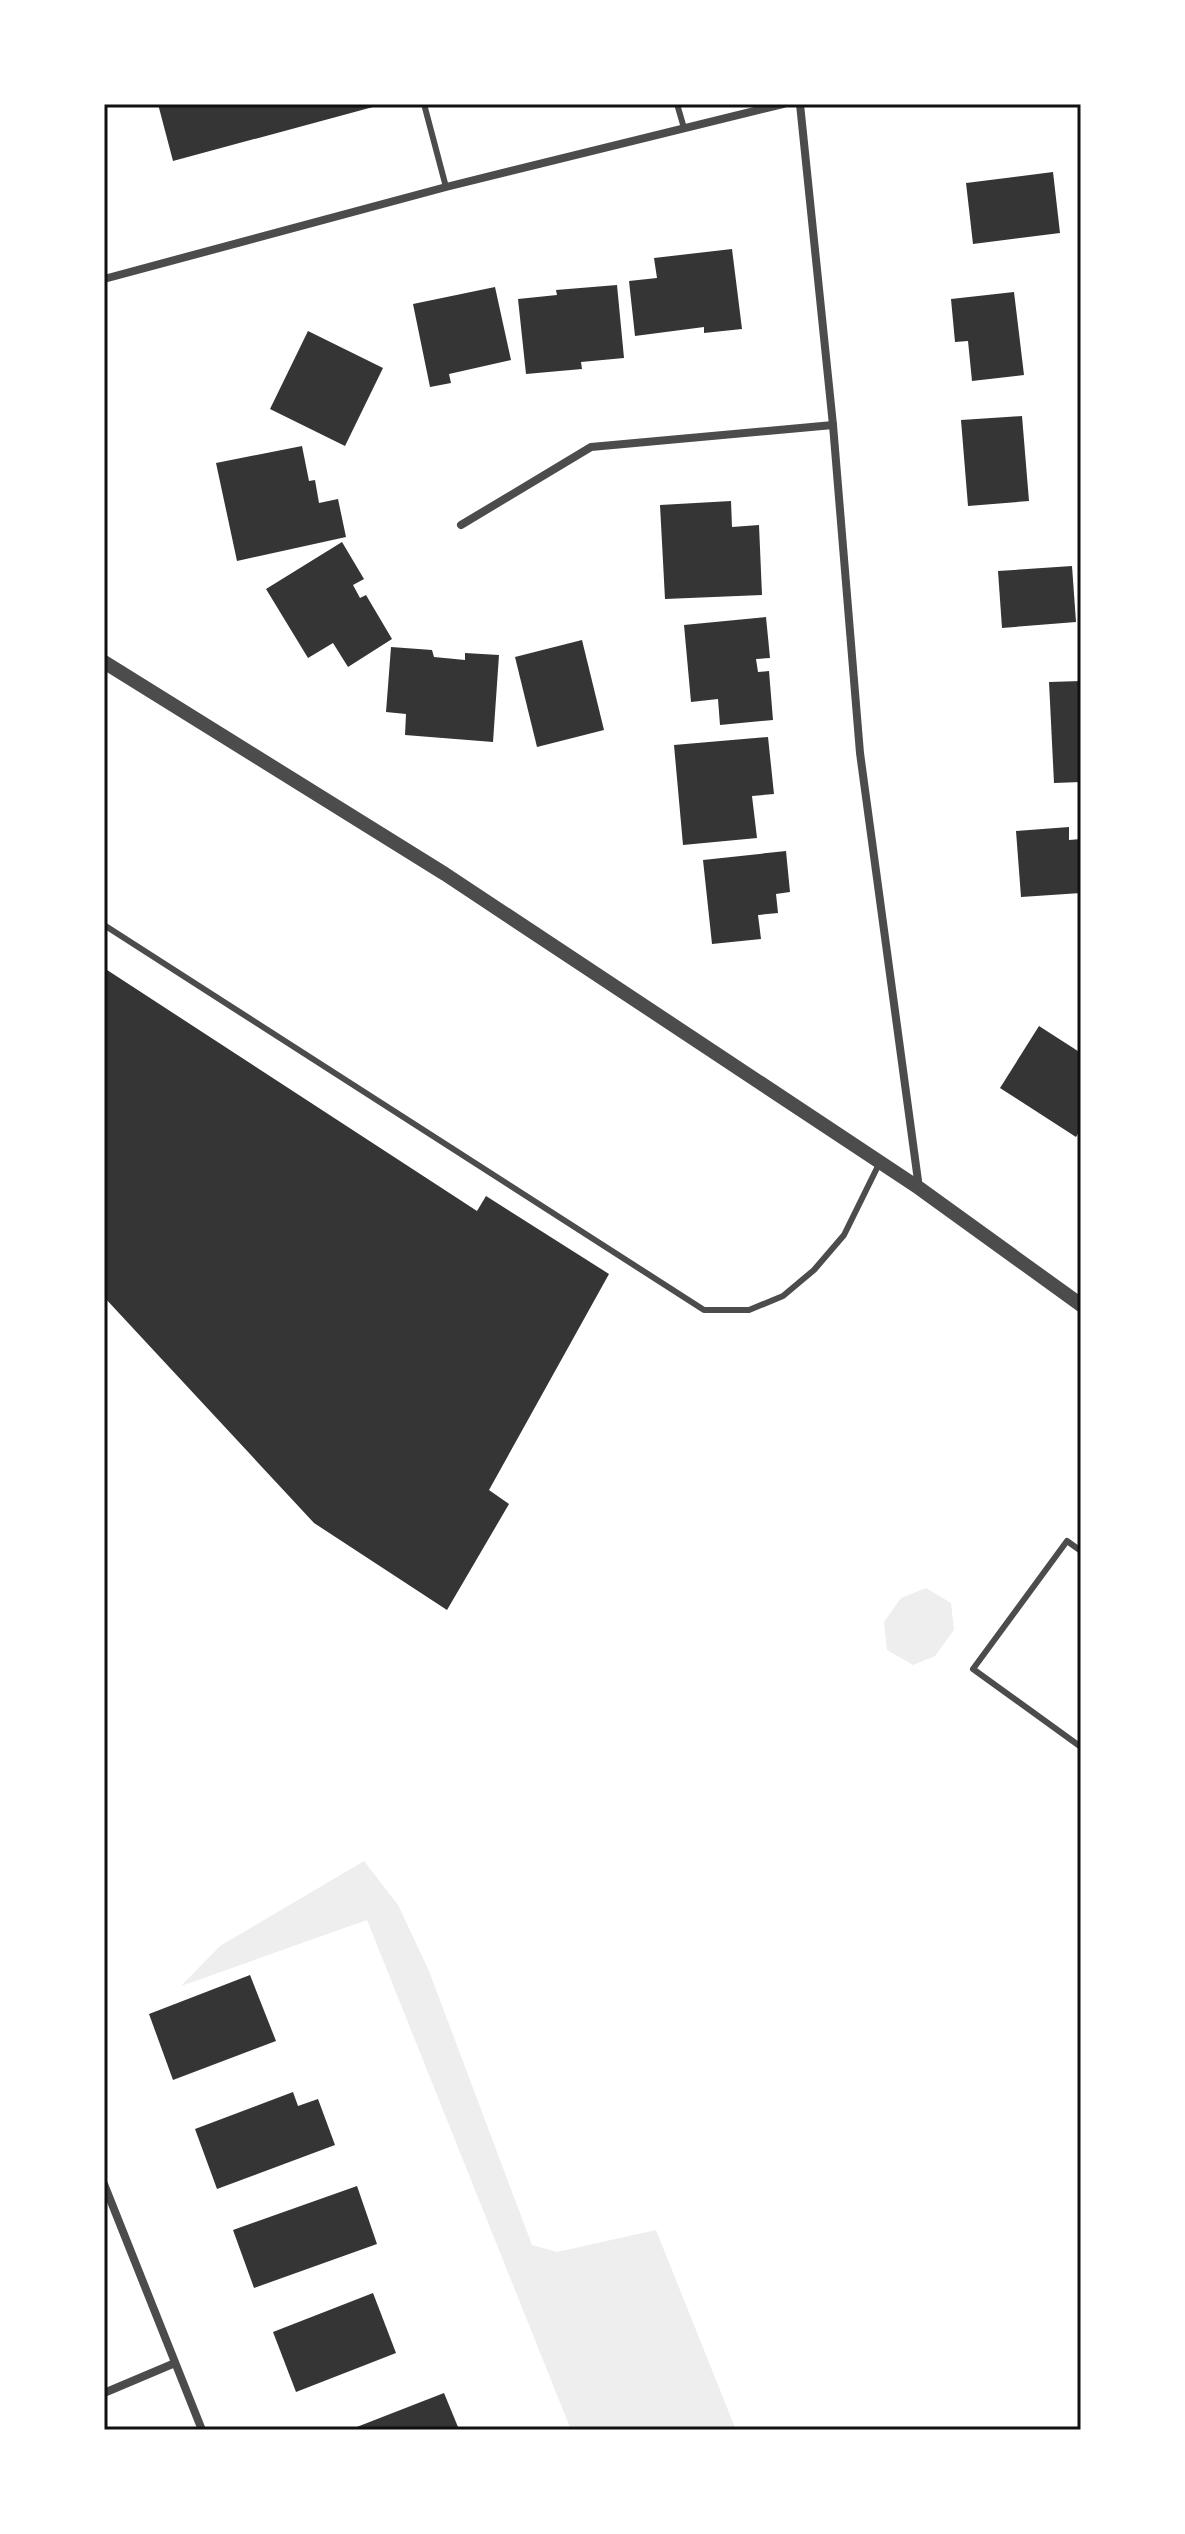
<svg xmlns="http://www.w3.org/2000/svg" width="1185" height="2534" viewBox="0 0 1185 2534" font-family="'PT Sans',sans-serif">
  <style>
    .green { fill: #eee }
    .building { fill: #353535 }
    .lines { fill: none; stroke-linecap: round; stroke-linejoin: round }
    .service { stroke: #4c4c4c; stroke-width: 6 }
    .minor { stroke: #4c4c4c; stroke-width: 8 }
    .tertiary { stroke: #4c4c4c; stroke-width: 14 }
    .neatline { fill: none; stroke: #111; stroke-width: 3 }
  </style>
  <rect width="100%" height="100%" fill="#fff"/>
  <g class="green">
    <path d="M926,1588L951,1603L954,1630L935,1656L913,1665L887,1650L884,1622L901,1598Z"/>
    <path d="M364,1861L398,1905L429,1971L532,2245L557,2252L656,2230L736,2430H571L367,1920L181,1986L220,1946Z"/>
  </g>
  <g class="building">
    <path d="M158,104H372L373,107L173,161Z"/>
    <path d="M1053,172L1060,233L973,244L966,183Z"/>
    <path d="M732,249L742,329L704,333V327L635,336L629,281L657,278L654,258Z"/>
    <path d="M617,285L624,358L581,362L582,369L526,374L518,299L557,295L556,290Z"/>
    <path d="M495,287L511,360L449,374L451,383L430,387L413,304Z"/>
    <path d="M1014,292L1024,375L972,381L968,341L955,342L951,299Z"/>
    <path d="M308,331L383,368L345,446L270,409Z"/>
    <path d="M1022,416L1029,501L968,506L961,420Z"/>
    <path d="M302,446L309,481L315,480L319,503L338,499L346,537L237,561L216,463Z"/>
    <path d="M731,501L732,527L759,525L762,595L665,599L660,505Z"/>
    <path d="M342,542L364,579L353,585L360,598L366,595L392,639L348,667L333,643L308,658L266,589Z"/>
    <path d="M1072,566L1076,622L1002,628L998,571Z"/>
    <path d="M766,617L770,658L756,659L758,672L769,671L773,720L720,725L718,699L691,702L684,625Z"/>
    <path d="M582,640L604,730L537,747L515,657Z"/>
    <path d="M391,647L432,650L434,657L465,660V653L499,655L493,742L405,735L406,714L386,712Z"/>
    <path d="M1081,681V782L1054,783L1049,682Z"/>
    <path d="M768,737L774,794L752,796L757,838L683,845L674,745Z"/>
    <path d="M1069,827V840L1081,839V893L1021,897L1016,831Z"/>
    <path d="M786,851L790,892L776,894L778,913L758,915L761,939L712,944L703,860Z"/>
    <path d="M104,968L477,1211L486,1196L609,1274L489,1490L509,1504L447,1610L314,1523L104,1297Z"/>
    <path d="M1039,1026L1081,1053V1129L1076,1137L1000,1088Z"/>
    <path d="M250,1975L276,2041L173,2080L149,2014Z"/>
    <path d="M293,2092L298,2106L318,2099L335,2145L217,2189L195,2129Z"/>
    <path d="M357,2186L377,2244L254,2288L233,2230Z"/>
    <path d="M373,2293L396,2353L296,2392L273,2332Z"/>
    <path d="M444,2393L458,2427L450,2430H349Z"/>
  </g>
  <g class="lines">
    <g class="service">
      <path d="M424,104L446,187"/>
      <path d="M677,104L684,128"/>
      <path d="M104,925L704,1310H749L783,1296L814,1270L844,1235L879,1164"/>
      <path d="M1081,1551L1067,1541L973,1669L1081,1747"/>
    </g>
    <g class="minor">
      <path d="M800,104L833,425L860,753L919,1188"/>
      <path d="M104,279L446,187L783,104"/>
      <path d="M461,525L591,447L833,425"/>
      <path d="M104,2184L202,2430"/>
      <path d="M104,2393L175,2363"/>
    </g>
    <path class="tertiary" d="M104,662L445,874L919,1188L1081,1305"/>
  </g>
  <rect width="1185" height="2534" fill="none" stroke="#ffffff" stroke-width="212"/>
  <rect x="106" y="106" width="973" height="2322" class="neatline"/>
</svg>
